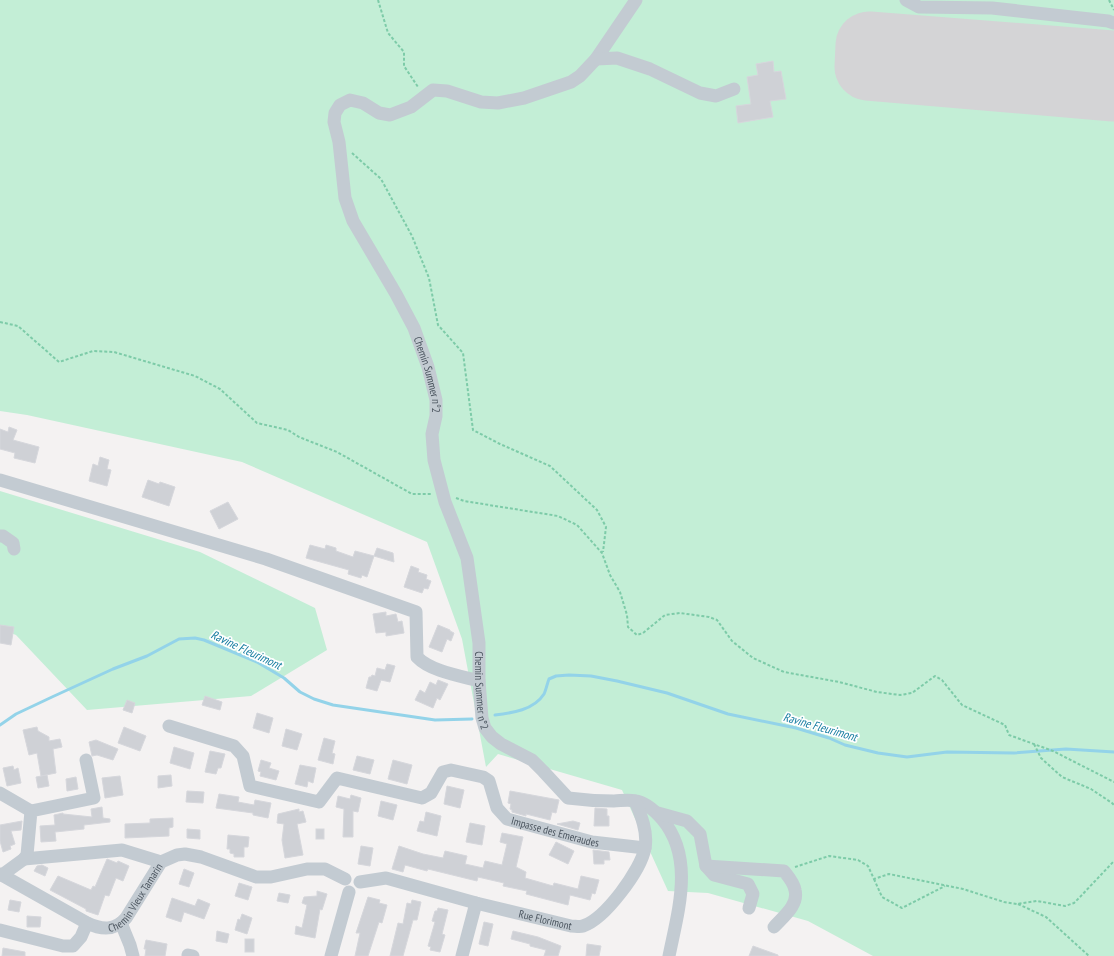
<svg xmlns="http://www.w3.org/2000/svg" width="1114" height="956" viewBox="0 0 1114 956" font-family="'PT Sans Narrow',sans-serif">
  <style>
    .green { fill: #c3eed6 }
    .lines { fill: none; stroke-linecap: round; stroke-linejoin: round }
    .stream { stroke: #93d3e9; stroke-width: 3 }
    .runway { stroke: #d4d4d6; stroke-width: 67 }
    .building { fill: #cfd1d6; stroke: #d6d7dc }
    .path { stroke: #7dcba8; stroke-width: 2; stroke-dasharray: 3 2; stroke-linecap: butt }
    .minor { stroke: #c3cbd2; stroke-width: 13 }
    .labels { text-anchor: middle; stroke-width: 3.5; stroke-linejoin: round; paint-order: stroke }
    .street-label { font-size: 11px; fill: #4a545e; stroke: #fff }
    .water-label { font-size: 12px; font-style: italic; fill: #147ca0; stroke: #fff }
  </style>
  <rect width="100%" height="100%" fill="#f4f2f2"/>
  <g class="green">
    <path d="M0,0H1114V956H873L808,921L708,893L668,891L622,790L498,754L486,767L462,639L427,542L242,462L27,415L0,411Z"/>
    <path d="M0,491L200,552L315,608L327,650L251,696L87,710L16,635L0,629Z"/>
  </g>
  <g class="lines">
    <g class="stream">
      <path d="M495,715C512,713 534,710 544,694C546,690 547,684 549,679L556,676L569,675L591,676L617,681L667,693L728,714L796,728L829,738L845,745L878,753L907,757L947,752L1014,753L1066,749L1114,752"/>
      <path d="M0,725L16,714L52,697L113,669L147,656L179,639L195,638L204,640L257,662L284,678L300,692L314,699L333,705L435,720L472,719"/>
    </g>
    <path class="runway" d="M1114,64L869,45L868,67L1114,88"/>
  </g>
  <g class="building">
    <path d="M773,61L774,72L781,71L786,99L770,101L773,117L738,123L736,106L751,104L747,77L758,75L756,64Z"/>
    <path d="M9,427L17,430L13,440L39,447L35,463L14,458L15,453L0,449V429L8,432Z"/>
    <path d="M100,457L109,460L107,469L111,470L107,486L89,481L93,464L98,466Z"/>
    <path d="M148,480L159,484L160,482L175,487L169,506L142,497Z"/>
    <path d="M228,502L238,519L219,529L210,511Z"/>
    <path d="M310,545L325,549L326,545L336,548V551L353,557L355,551L374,556L367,577L362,575L361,578L348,574L349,570L306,558Z"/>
    <path d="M377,548L393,553L394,562L374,556Z"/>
    <path d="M411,566L419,569L418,572L427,575L426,579L431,581L428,589L424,588L422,593L404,587Z"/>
    <path d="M386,612V616L396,614L398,622L402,621L404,633L386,636V632L376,633L373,614Z"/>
    <path d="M0,625L14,627L11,645L0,643Z"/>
    <path d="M438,625L450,630V631L454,633L451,641L447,639L442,652L429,647Z"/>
    <path d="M387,664L395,666L390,682L381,680L377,691L366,688L369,677H371L372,675L375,676L377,668L385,670Z"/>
    <path d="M438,680L448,684L440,700L437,698L433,708L415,700L420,690L425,693L430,682L436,685Z"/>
    <path d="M205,696L222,702L220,710L202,705Z"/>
    <path d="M127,700L135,703L132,713L123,710Z"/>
    <path d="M257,713L273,718L269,733L253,728Z"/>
    <path d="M37,727L38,731L49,737V741L60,739L62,747L53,749L56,773L41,776L37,753L29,755L23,730Z"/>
    <path d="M124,727L146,736L140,751L118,743Z"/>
    <path d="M286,729L302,734L297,750L282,746Z"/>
    <path d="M324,738L335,741L332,753L335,754L333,764L318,760Z"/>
    <path d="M96,740L118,749L113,760L97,755L92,756L89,742Z"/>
    <path d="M174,747L194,753L190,769L170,763Z"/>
    <path d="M210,751L225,754L221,768H218L216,774L205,772Z"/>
    <path d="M357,756L374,760L370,774L353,770Z"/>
    <path d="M261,760L271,763L269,768L279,771L276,780L260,776L261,772L258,771Z"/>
    <path d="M393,760L412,765L407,784L388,779Z"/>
    <path d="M300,765L316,768L313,783L308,781L307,787L295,784Z"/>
    <path d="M13,766L14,770L18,768L21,783L7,786L3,768Z"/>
    <path d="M47,775L49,786L38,788L36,777Z"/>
    <path d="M171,775L172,786L158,788V776Z"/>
    <path d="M120,776L123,795L105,798L102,778Z"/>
    <path d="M76,777L78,789L67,791L66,779Z"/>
    <path d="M447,786L464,790L460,808L444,804Z"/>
    <path d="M187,791L204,792L203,803L186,802Z"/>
    <path d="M510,791L559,800L556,813L552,812L550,820L526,814V816L512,812V810L510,809L511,804L508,803Z"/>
    <path d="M219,794L239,797L238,802L254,805L255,800L271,803L268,818L253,815V813L216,808Z"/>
    <path d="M351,795L361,798L358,812L353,811V837H343L344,809L336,807L338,796L350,799Z"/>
    <path d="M381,801L397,805L393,820L378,816Z"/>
    <path d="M102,807L103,818L110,819V822L84,825V829L55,832L56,841L41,842L40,826L55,825L54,815L63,813V814L92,817L91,809Z"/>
    <path d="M595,808L607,809V816H609V826H594Z"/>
    <path d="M299,809V812L303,811L306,822L297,824L303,855L285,858L282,840L284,824L277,823L278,814Z"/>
    <path d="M426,812L441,816L437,836L417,831L420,821L424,822Z"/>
    <path d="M173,818V827L169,828V836L125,838V824L150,823V819Z"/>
    <path d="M22,821L21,830L11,831L15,844L10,846L11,849L3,852L0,841V825Z"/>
    <path d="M573,821L580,823L578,830L557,824Z"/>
    <path d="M470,823L485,826L482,845L466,842Z"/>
    <path d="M187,829L200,830V839L187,838Z"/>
    <rect x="316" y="829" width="8" height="10"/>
    <path d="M502,833L523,837L516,867L526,872L525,878L553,886L554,883L578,889L581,876L599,880L595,894L592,893L590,900L570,895L568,905L526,894L527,891L503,886L504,883L478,877L477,881L428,869L427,871L405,865L403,872L392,869L399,846L423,854L443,858L445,851L467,856L465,864L483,868L485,861L502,865L507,844L500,842Z"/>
    <path d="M228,835L249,837L248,847H244V857H234V854L230,853V849H227Z"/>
    <path d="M556,842L574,851L568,864L549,855Z"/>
    <path d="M361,846L373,848L370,866L358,864Z"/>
    <path d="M593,850L609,852L610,860H604V864H594Z"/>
    <path d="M107,859L117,863L118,861L129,866L123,881L116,878L109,896L105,895L98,915L86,911V909L50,890L58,876L91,890L93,886L95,887Z"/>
    <path d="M42,865L48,868L45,876L34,871L37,866Z"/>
    <path d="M184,869L194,873L189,887L179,884Z"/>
    <path d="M239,883L252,887L248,900L235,896Z"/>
    <path d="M317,891L327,894L322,910L320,909L315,938L295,934L296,926L302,928L307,905L302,903L304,897L317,896Z"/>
    <path d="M279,893L290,895L288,903L277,901Z"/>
    <path d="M368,897L380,900L379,903L387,905L382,923L379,922L368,956H355L360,933H356Z"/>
    <path d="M172,898L195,906L198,899L210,904L204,919L184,912L181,922L166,917Z"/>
    <path d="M10,900L21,902L19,912L8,910Z"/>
    <path d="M412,900L421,902L417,920H413L403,956H390L398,923L403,924L407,903L411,904Z"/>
    <path d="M438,908L448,910L442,934L445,935L440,952L430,950L431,947L428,946L435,922L432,921L435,911H437Z"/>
    <path d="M242,914L252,918L247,934L235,930L238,919L240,920Z"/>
    <path d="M27,916L41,917L40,927H27Z"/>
    <path d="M484,922L493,924L488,946L479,944Z"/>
    <path d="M217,931L229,934L227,943L216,941Z"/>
    <path d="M513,931L538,937L561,946L558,956H544L546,950L530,946V944L511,939Z"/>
    <rect x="245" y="939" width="9" height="13"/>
    <path d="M146,940L167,944L165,956H145L146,949H144Z"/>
    <path d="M587,944L601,946L599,956H586Z"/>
    <path d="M753,946L778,955V956H749Z"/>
    <path d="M3,948L25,952V956H2Z"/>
  </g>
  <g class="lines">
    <g class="path">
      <path d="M378,0L388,33L404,52V66L418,87"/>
      <path d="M1109,0L1114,10"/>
      <path d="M352,153L381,179L412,236L429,278L438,325L463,353L473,430L500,444L550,466L597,510L606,527L603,552"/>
      <path d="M0,322L18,326L59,362L93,351L114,352L195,376L220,389L257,423L288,430L299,437L337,452L412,494H432"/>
      <path d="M456,498L464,501L558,516L577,525L602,553L610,575L620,592L627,615L628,627L637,635L643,633L665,615L680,613L709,617L717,620L732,641L753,658L784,672L839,682L877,692L900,695L912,693L935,676L942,680L962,705L1005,725L1009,735L1053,751L1114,782"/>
      <path d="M1034,744L1041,758L1062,777L1091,789L1112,803L1114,805"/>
      <path d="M795,867L829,856L858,860L868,866L874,879L889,874L963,889L1004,902L1017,904L1037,901L1065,906L1074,903L1080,897L1114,861"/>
      <path d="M874,879L882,897L902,908L945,886"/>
      <path d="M1018,904L1046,917L1089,956"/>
    </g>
    <g class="minor">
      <path id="s1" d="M636,0L596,59L580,76L571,82L524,98L498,103L481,102L447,91L433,90L411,107L390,115L379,113L363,103L350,100L340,105L335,113L334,122L339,142L345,198L353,221L396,294L414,328L428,367L436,400V416L432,434L434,460L445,502L467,558L479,643V681L482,718L485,728L492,737L501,744L532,760L543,771L568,798C583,800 598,801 614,801C620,801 628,799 635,801C646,802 655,811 662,819C695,858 678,911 669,956"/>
      <path d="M906,0L919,7L992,8L1108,21L1114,23"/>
      <path d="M596,59L617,58L650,69L700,93L716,96L734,89"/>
      <path d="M0,480L266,559L416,612L417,657C430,671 460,676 479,681"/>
      <path d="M0,536H3L13,543L14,549"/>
      <path id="s2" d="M169,726L234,746L243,756L250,786L319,802L337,778L422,798L431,793L443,772L451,770L483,777L489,781L497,808L507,819L592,842L645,848"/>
      <path d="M0,793L31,811"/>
      <path d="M658,813L687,821L700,834L706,866L714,875L748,884L753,894L749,908"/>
      <path d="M24,859L122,850L161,862"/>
      <path d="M706,866L784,871C788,876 794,883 795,890C799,905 783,917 774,927"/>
      <path id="s3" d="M0,874L87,923C102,930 115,931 126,918L161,862L177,855L185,854L201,857L256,877H271L307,869H325L345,879"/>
      <path d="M2,875L24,859L27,855L31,811L94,798L86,760"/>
      <path id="s4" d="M360,882L386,878L476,903L571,926C575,926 580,927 583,926C605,919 641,870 645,848C648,832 641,815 635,801"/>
      <path d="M121,923L130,945L133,956"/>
      <path d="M0,930L63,946H73L81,937L87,923"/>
      <path d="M188,955L193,956"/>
      <path d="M331,956L349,892"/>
      <path d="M462,956L476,903"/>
    </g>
  </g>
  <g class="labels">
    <g class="street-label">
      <text dy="4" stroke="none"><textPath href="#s1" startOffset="645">Chemin Summer n°2</textPath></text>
      <text dy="4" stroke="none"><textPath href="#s1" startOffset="969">Chemin Summer n°2</textPath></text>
      <text dy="4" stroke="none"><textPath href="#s2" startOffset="476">Impasse des Emeraudes</textPath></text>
      <text dy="4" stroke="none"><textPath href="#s3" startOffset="164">Chemin Vieux Tamarin</textPath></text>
      <text dy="4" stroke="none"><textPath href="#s4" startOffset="191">Rue Florimont</textPath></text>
    </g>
    <g class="water-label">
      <text transform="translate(246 650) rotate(25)" y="4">Ravine Fleurimont</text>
      <text transform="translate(820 727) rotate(16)" y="4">Ravine Fleurimont</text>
    </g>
  </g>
</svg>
